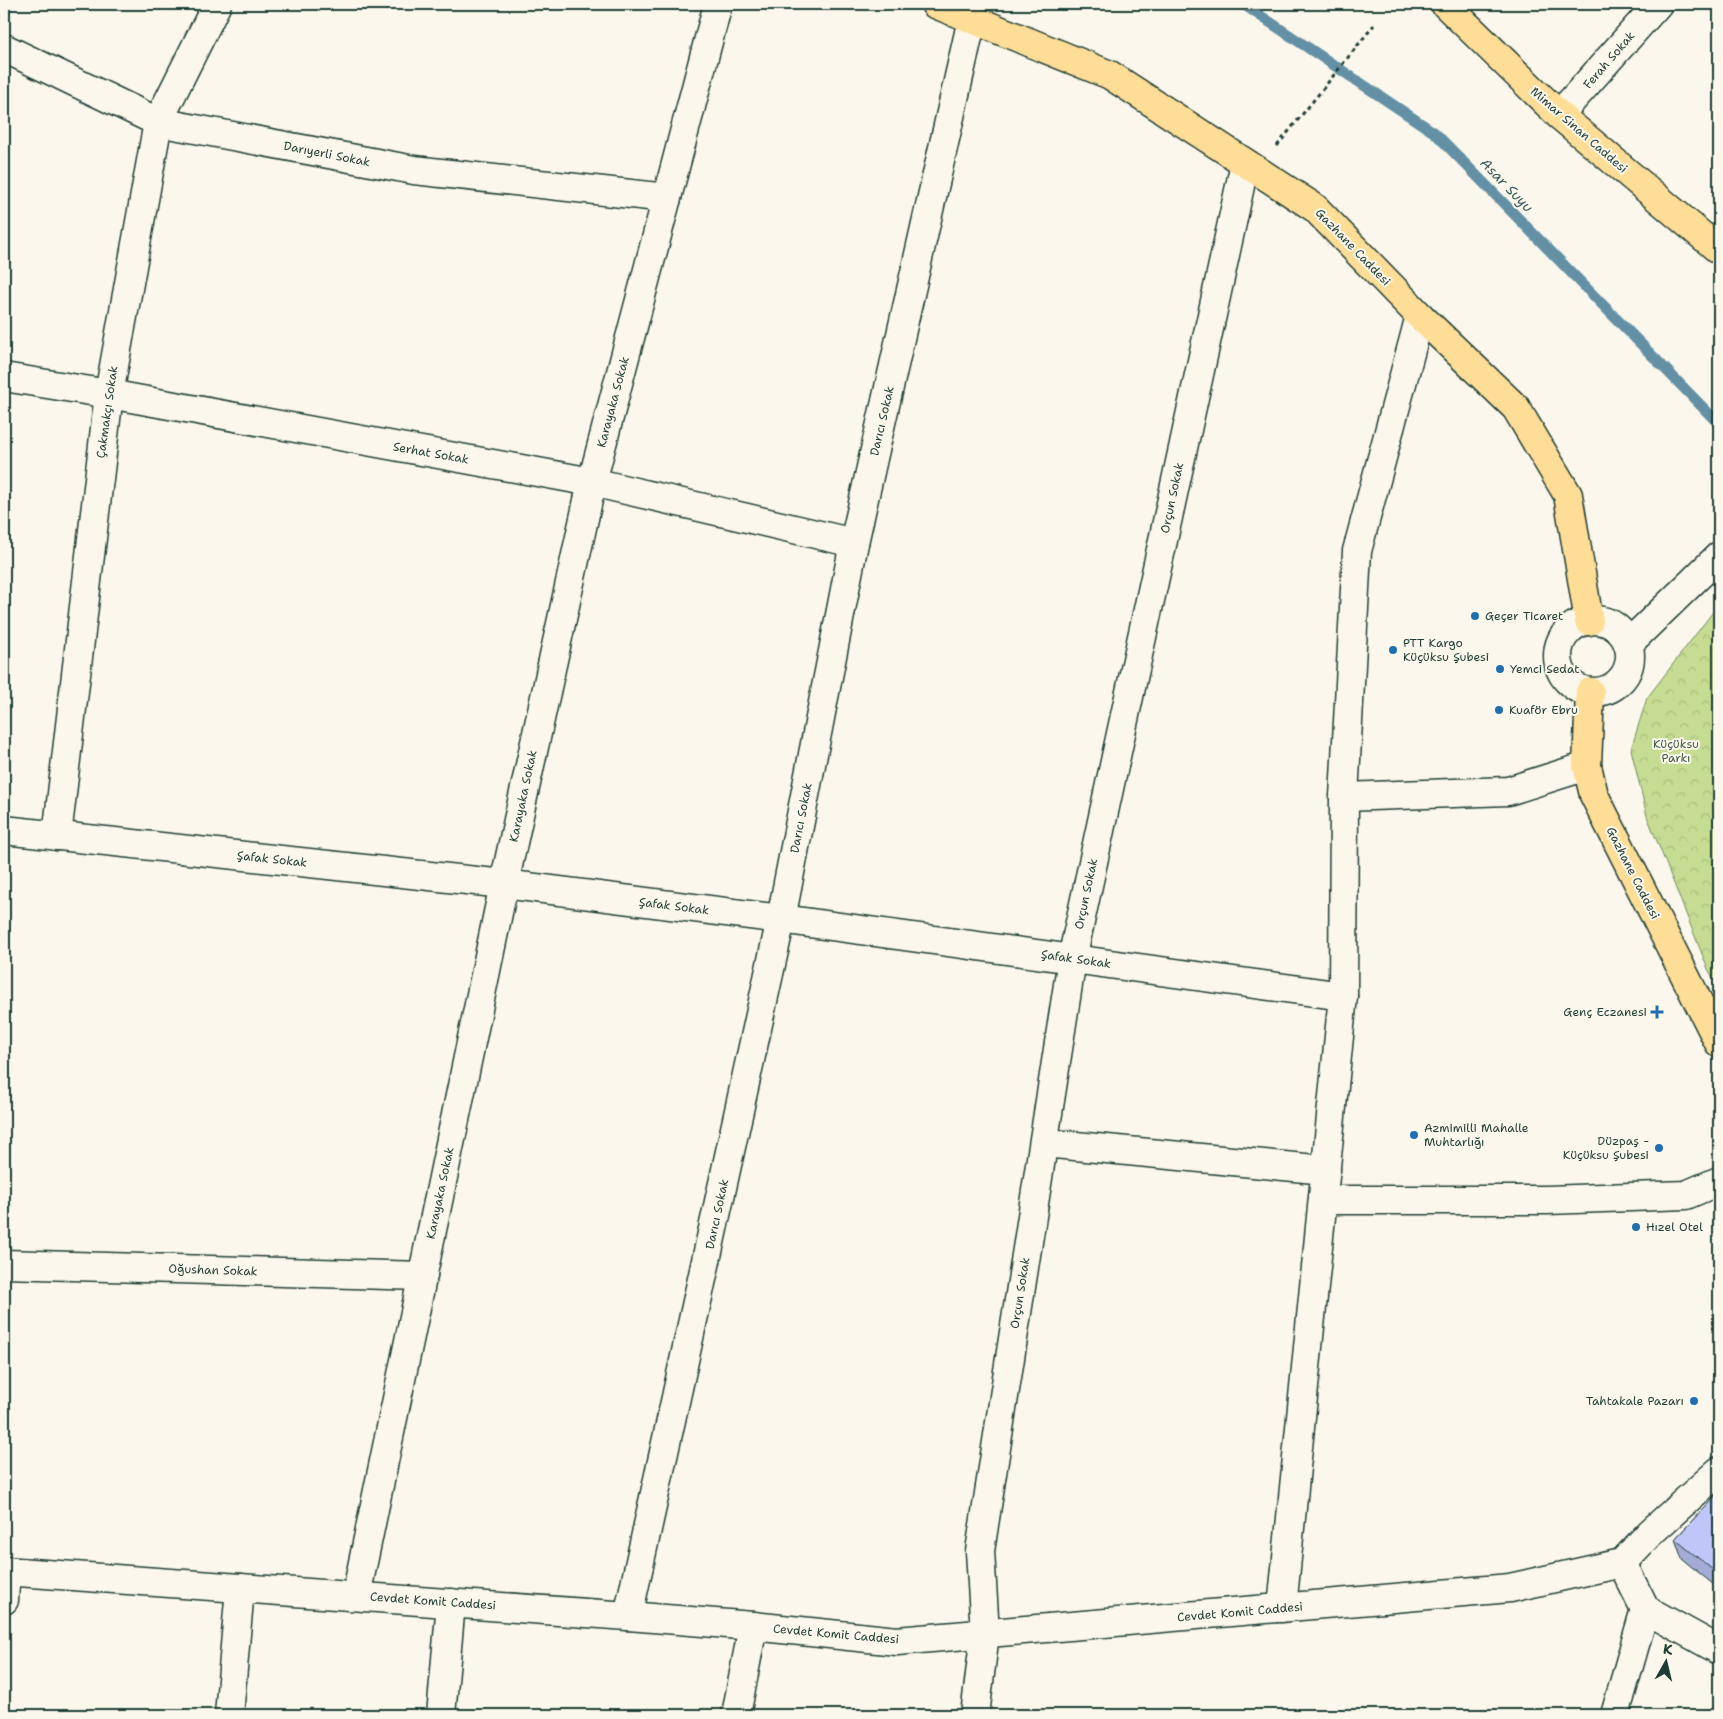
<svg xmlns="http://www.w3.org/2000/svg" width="1723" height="1719" viewBox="0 0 1723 1719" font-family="'Shantell Sans',sans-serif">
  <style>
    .forest { fill: url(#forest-crowns); stroke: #728c63 }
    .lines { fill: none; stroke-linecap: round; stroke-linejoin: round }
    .stream { stroke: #6490a5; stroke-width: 11 }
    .minor-casing { stroke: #1f3d34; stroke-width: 31 }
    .major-casing { stroke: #1f3d34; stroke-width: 31 }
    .path { stroke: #1f3d34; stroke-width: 3; stroke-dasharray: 4 4; stroke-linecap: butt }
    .minor { stroke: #fbf7ec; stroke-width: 28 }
    .major { stroke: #fedd96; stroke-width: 28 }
    .wall { fill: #a4abd6; stroke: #1f3d34 }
    .building { fill: #bfc7f9; stroke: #1f3d34 }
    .poi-dot { fill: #1f6fb2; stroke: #fbf7ec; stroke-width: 2 }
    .labels { text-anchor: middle; stroke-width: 4; stroke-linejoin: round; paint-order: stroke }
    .street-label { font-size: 12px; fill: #1f3d34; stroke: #fbf7ec }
    .poi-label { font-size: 12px; fill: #1f3d34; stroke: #fbf7ec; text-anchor: start }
    .park-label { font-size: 12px; fill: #405d47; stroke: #fbf7ec }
    .water-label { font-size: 14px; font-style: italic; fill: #36595a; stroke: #fbf7ec }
  </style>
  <defs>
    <pattern id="forest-crowns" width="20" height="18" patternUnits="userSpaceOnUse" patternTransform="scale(1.25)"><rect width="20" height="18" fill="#c6dc92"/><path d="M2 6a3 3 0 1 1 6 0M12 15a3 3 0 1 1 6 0" fill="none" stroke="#aabe7e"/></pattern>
  </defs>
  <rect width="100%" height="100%" fill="#fbf7ec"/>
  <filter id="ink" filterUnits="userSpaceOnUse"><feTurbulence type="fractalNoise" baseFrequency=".02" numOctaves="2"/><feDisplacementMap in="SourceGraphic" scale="10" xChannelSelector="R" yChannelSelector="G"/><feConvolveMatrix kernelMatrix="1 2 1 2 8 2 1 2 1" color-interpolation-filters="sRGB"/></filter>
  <g filter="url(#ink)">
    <path class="forest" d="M1719,604V989L1708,969L1647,816L1631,749L1647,698Z"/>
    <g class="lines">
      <path class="stream" d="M1243,4L1435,133L1719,424"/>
      <g class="minor-casing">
        <g id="minor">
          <path d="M4,48L158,122L414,170L667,198"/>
          <path d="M1559,115L1658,4"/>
          <path d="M4,377L109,394L592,482L854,543"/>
          <circle cx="1594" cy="656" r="36"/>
          <path d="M1628,644L1719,556"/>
          <path d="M1344,797L1508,791L1587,766"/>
          <path d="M4,830L504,884L781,919L1343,996"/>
          <path d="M57,836L109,394L158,122L217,4"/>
          <path d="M1044,1143L1326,1170"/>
          <path d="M1323,1200H1547L1686,1195L1719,1181"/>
          <path d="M4,1264L423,1276"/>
          <path d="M1622,1563L1645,1609L1719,1650"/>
          <path d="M4,1571L628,1616L753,1626L897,1641L1510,1588L1622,1563L1650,1533L1719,1471"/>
          <path d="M356,1596L504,884L592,482L718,4"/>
          <path d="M4,1600L6,1571"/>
          <path d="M1282,1608L1343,996L1344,797L1357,551L1420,316"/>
          <path d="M628,1616L781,919L854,543L972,19"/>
          <path d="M229,1715L240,1588"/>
          <path d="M441,1715L451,1603"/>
          <path d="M736,1715L753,1626"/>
          <path d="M975,1715L985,1633L980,1551L1072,959L1245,163"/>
          <path d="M1615,1715L1645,1609"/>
        </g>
      </g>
      <g class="major-casing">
        <g id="major">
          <path d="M935,4L1110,75L1315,208L1420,316L1516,408L1568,495L1589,621"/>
          <path d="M1445,4L1559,115L1719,250"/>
          <path d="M1590,692L1587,766L1594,795L1719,1043"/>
        </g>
      </g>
      <path class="path" d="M1277,146L1374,25"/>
      <use href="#minor" class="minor"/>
      <use href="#major" class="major"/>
    </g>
    <path class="wall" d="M1719,1492V1589L1682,1559L1675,1539Z"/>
    <path class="building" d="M1719,1492V1575L1675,1539Z"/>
  </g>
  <g class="poi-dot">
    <circle cx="1475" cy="616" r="5"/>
    <circle cx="1393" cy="650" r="5"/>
    <circle cx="1500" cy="669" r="5"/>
    <circle cx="1499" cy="710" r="5"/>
    <path d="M1654.5 1004.5h5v5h5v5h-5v5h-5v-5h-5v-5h5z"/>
    <circle cx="1414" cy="1135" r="5"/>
    <circle cx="1659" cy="1148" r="5"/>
    <circle cx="1636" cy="1227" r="5"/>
    <circle cx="1694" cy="1401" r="5"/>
  </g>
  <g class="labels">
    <g class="street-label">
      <text transform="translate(1609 60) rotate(-49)" y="4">Ferah Sokak</text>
      <text transform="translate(1579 130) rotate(41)" y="4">Mimar Sinan Caddesi</text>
      <text transform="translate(327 154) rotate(11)" y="4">Darıyerli Sokak</text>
      <text transform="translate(1353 247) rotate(46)" y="4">Gazhane Caddesi</text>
      <text transform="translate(613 402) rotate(-75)" y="4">Karayaka Sokak</text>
      <text transform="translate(107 412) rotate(-82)" y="4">Çakmakçı Sokak</text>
      <text transform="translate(882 421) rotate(-77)" y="4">Darıcı Sokak</text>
      <text transform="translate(431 453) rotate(10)" y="4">Serhat Sokak</text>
      <text transform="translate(1172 498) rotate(-78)" y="4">Orçun Sokak</text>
      <text transform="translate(523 796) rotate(-78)" y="4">Karayaka Sokak</text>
      <text transform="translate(801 818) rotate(-79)" y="4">Darıcı Sokak</text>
      <text transform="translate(272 859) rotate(6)" y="4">Şafak Sokak</text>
      <text transform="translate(1633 873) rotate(63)" y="4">Gazhane Caddesi</text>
      <text transform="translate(1086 894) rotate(-78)" y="4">Orçun Sokak</text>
      <text transform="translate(674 906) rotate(7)" y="4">Şafak Sokak</text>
      <text transform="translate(1076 959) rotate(8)" y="4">Şafak Sokak</text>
      <text transform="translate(440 1193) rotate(-78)" y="4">Karayaka Sokak</text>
      <text transform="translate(717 1214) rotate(-78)" y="4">Darıcı Sokak</text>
      <text transform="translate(213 1270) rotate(2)" y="4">Oğushan Sokak</text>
      <text transform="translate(1020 1293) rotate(-81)" y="4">Orçun Sokak</text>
      <text transform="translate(433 1601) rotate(4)" y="4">Cevdet Komit Caddesi</text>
      <text transform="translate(1240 1612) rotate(-5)" y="4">Cevdet Komit Caddesi</text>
      <text transform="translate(836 1634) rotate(5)" y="4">Cevdet Komit Caddesi</text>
    </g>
    <g class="poi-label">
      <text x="1485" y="620">Geçer Ticaret</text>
      <text x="1403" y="647">PTT Kargo<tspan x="1403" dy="14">Küçüksu Şubesi</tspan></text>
      <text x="1510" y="673">Yemci Sedat</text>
      <text x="1509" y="714">Kuaför Ebru</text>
      <text x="1647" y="1016" text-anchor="end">Genç Eczanesi</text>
      <text x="1424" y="1132">Azmimilli Mahalle<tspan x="1424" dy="14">Muhtarlığı</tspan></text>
      <text x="1649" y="1145" text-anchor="end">Düzpaş -<tspan x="1649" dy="14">Küçüksu Şubesi</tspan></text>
      <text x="1646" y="1231">Hızel Otel</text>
      <text x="1684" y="1405" text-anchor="end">Tahtakale Pazarı</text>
    </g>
    <g class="park-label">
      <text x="1676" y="748">Küçüksu<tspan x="1676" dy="14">Parkı</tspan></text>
    </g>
    <g class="water-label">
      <text transform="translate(1507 185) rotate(46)" y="5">Asar Suyu</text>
    </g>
  </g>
  <rect width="1723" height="1719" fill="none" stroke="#fbf7ec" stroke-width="20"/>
  <rect x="10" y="10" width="1703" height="1699" fill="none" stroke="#1f3d34" stroke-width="2" filter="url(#ink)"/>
  <g transform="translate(1666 1662) rotate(8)" stroke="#fbf7ec" stroke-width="4" paint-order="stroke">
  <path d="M0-4L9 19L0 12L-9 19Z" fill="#1f3d34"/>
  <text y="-8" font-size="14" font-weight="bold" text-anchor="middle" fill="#1f3d34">K</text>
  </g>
</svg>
